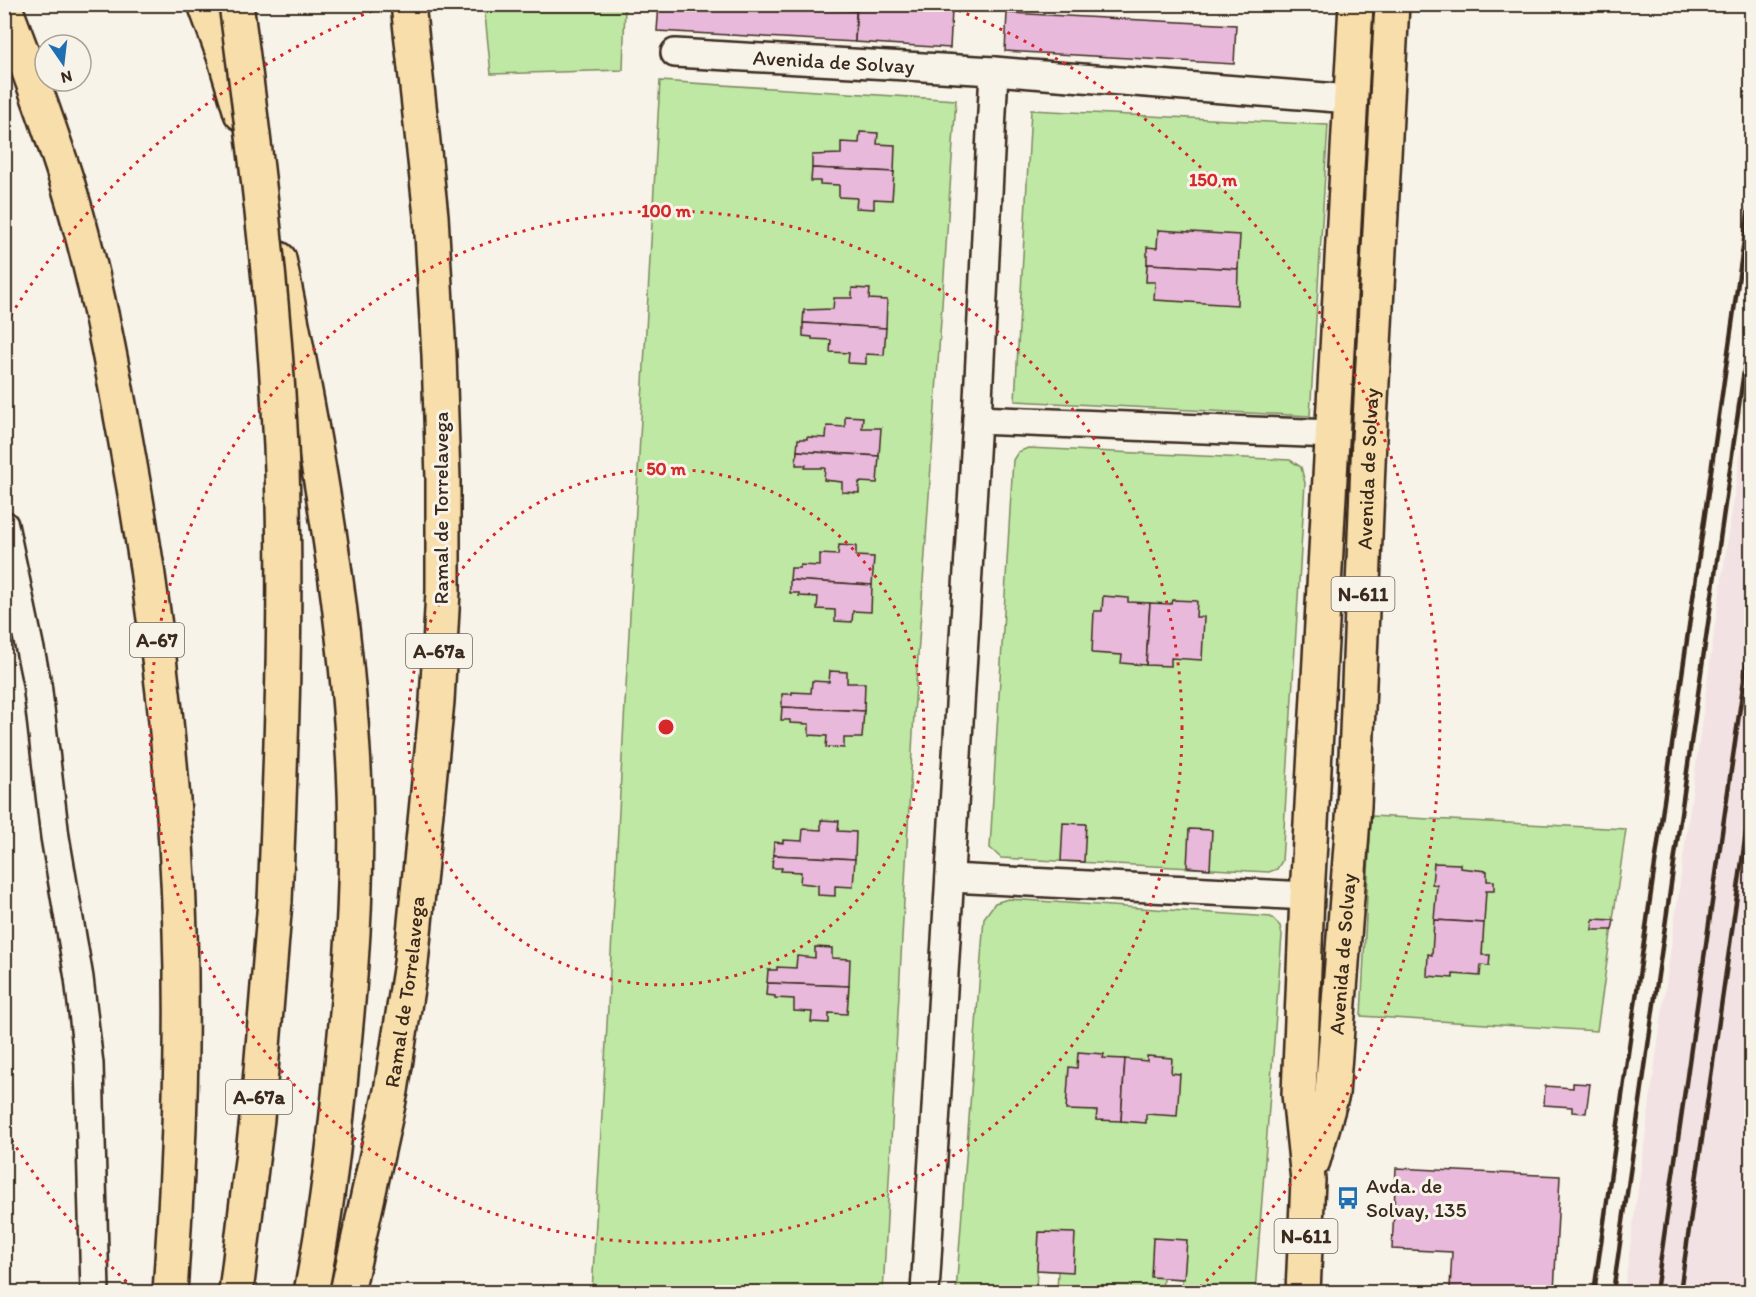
<svg xmlns="http://www.w3.org/2000/svg" width="1756" height="1297" viewBox="0 0 1756 1297" font-family="Itim,sans-serif">
  <style>
    .built { fill: #f3e2e4 }
    .green { fill: #bfe8a4; stroke: #7d8961; stroke-width: 1.5 }
    .building { fill: #e9b9db; stroke: #3b2a1e; stroke-width: 1.5 }
    .lines { fill: none; stroke-linecap: round; stroke-linejoin: round }
    .street-casing { stroke: #3b2a1e; stroke-width: 32 }
    .highway-casing { stroke: #3b2a1e; stroke-width: 38 }
    .street { stroke: #f7f3e8; stroke-width: 27 }
    .highway { stroke: #f8deab; stroke-width: 33 }
    .rail { stroke: #3b2a1e; stroke-width: 4.5 }
    .highway-bridge-casing { stroke: #3b2a1e; stroke-width: 38; stroke-linecap: butt }
    .highway-bridge { stroke: #f8deab; stroke-width: 33 }
    .ring { fill: none; stroke: #d62828; stroke-width: 3; stroke-dasharray: 3 6 }
    .labels { text-anchor: middle; stroke-width: 6; stroke-linejoin: round; paint-order: stroke }
    .shield { fill: #f7f3e8; stroke: #73665b; stroke-width: 1.5 }
    .shield-label { font-size: 20px; font-weight: bold; fill: #3b2a1e }
    .street-label { font-size: 21px; fill: #3b2a1e; stroke: #f7f3e8 }
    .poi-label { font-size: 21px; fill: #3b2a1e; stroke: #f7f3e8; text-anchor: start }
    .centre { fill: #d62828; stroke: #f7f3e8; stroke-width: 3 }
    .ring-label { font-size: 18px; text-anchor: middle; font-weight: bold; fill: #d62828; stroke: #f7f3e8; stroke-width: 6; stroke-linejoin: round; paint-order: stroke }
  </style>
  <rect width="100%" height="100%" fill="#f7f3e8"/>
  <filter id="ink" filterUnits="userSpaceOnUse"><feTurbulence type="fractalNoise" baseFrequency=".0167" numOctaves="2"/><feDisplacementMap in="SourceGraphic" scale="12" xChannelSelector="R" yChannelSelector="G"/><feConvolveMatrix kernelMatrix="1 2 1 2 8 2 1 2 1" color-interpolation-filters="sRGB"/></filter>
  <g filter="url(#ink)">
    <path class="built" d="M1751,383V1292H1624L1714,632Z"/>
    <g class="green">
      <path d="M484,5H625L623,70L491,74Z"/>
      <path d="M660,81L956,100L914,714L883,1292H592Z"/>
      <path d="M1031,110L1328,125L1310,416L1015,401Z"/>
      <path d="M1028,448L1290,460L1301,467L1305,483L1282,861L1277,869L1269,872L1001,858L990,848L1013,460L1018,452Z"/>
      <path d="M1371,816L1626,829L1597,1031L1361,1016Z"/>
      <path d="M1008,899L1271,917L1280,926L1282,935L1255,1292H1182V1279L1163,1278L1162,1292H1057L1058,1271L1037,1270L1036,1292H956L984,918L995,903Z"/>
    </g>
    <g class="building">
      <path d="M659,4H744L856,11L855,42L657,31Z"/>
      <path d="M857,4L952,10L950,48L855,42Z"/>
      <path d="M1007,13L1236,25L1234,64L1005,51Z"/>
      <path d="M860,132L878,133L877,144L895,145L894,172L812,168V155L841,154V142L859,143Z"/>
      <path d="M812,168L894,172L892,200L874,199V209L856,208L857,198L839,197V185L820,184V181H811Z"/>
      <path d="M1158,230L1240,235L1238,269L1147,264V247L1157,248Z"/>
      <path d="M1147,264L1238,269L1237,305L1154,300L1155,282H1146Z"/>
      <path d="M852,288L870,289L869,299L887,300L886,328L803,323L804,310L833,309L834,298H852Z"/>
      <path d="M803,323L886,328L884,355L866,354V364L848,363L849,353L830,352L831,340L812,339V337L803,336Z"/>
      <path d="M845,416L863,417L862,428H881L879,456L797,451L798,439H807V437L826,438L827,426L845,427Z"/>
      <path d="M797,451L879,456L877,483L859,482V493L842,492V482L824,480L825,468H805L806,465H796Z"/>
      <path d="M839,545L856,546V556L874,557L872,585L790,580L791,568H800V565L820,566V554L838,555Z"/>
      <path d="M790,580L872,585L871,612L853,611L852,622L835,621V610L817,609L818,597L799,596V593H790Z"/>
      <path d="M1103,596L1128,598V602L1150,603L1146,665L1121,663L1122,655L1092,653L1094,611H1102Z"/>
      <path d="M1172,600L1197,601L1196,617H1204L1202,660L1171,658V666L1146,665L1150,603L1171,604Z"/>
      <path d="M830,671L847,672V683H865L864,711L782,707V694H792V692L811,693L812,681L829,682Z"/>
      <path d="M782,707L864,711L862,738H844V748L826,747L827,736L809,735V724L790,723V720H781Z"/>
      <path d="M821,820L839,821L838,831L856,832L855,859L773,855L774,842L783,843V840L802,841L803,829L821,830Z"/>
      <path d="M1063,823L1086,824L1084,862L1061,861Z"/>
      <path d="M1189,829L1212,830L1210,869L1187,867Z"/>
      <path d="M773,855L855,859L853,887L835,886V896L818,895V885L800,883L801,872L781,871L782,868H772Z"/>
      <path d="M1434,863L1460,864V868L1487,871V881H1494V891H1486L1484,923L1434,920L1437,885L1432,884Z"/>
      <path d="M1593,919L1614,920L1612,930H1592Z"/>
      <path d="M1434,920L1484,923L1482,955H1490L1489,966L1481,965L1480,976L1453,974V978L1427,976L1428,954L1432,955Z"/>
      <path d="M815,947L832,948V958L850,959L849,986L767,983L768,970H777V967L796,968L797,956L815,958Z"/>
      <path d="M767,983L849,986L847,1014L829,1013V1023L811,1022L812,1012L794,1011V999L775,998V996L766,995Z"/>
      <path d="M1078,1052L1104,1054L1103,1058L1125,1059L1121,1121L1096,1120L1097,1111L1066,1110L1069,1067L1077,1068Z"/>
      <path d="M1147,1056L1172,1058L1171,1073L1180,1074L1177,1116L1146,1114V1123L1121,1121L1125,1059L1147,1061Z"/>
      <path d="M1573,1083L1590,1084L1586,1113L1572,1112V1107L1544,1105L1545,1086L1573,1088Z"/>
      <path d="M1396,1168L1560,1176L1554,1292L1450,1288L1452,1252L1392,1249Z"/>
      <path d="M1039,1232L1075,1233L1073,1272L1037,1270Z"/>
      <path d="M1153,1238L1187,1240L1184,1279L1151,1277Z"/>
    </g>
    <g class="lines">
      <g class="street-casing">
        <g id="street">
          <path id="s1" d="M675,53L994,71L1350,99"/>
          <path d="M977,420L1332,434"/>
          <path d="M4,525L37,683L55,837L79,978L89,1064L95,1292"/>
          <path d="M950,878L1307,896"/>
          <path d="M925,1292L977,420L994,71"/>
        </g>
      </g>
      <g class="highway-casing">
        <g id="highway">
          <path d="M205,4L224,56L241,113"/>
          <path d="M4,5C27,65 49,124 68,185C95,273 112,364 128,454C157,612 175,771 180,931C184,1052 178,1172 170,1292"/>
          <path d="M279,259C312,421 343,585 353,751C360,855 353,960 342,1064C335,1140 326,1218 311,1292"/>
          <path id="s2" d="M1313,1161L1332,1094L1354,806L1369,439L1392,4"/>
          <path d="M236,1292L257,1119L275,901"/>
          <path id="s3" d="M347,1292L391,1091L411,963L437,701L443,591V479L439,355L431,216L408,4"/>
          <path d="M1303,1292L1308,1180L1299,1094L1307,896L1356,4"/>
        </g>
      </g>
      <use href="#street" class="street"/>
      <use href="#highway" class="highway"/>
      <g class="rail">
        <path d="M1594,1292L1752,184"/>
        <path d="M1613,1292L1752,314"/>
        <path d="M1656,1292L1752,624"/>
        <path d="M1680,1292L1752,791"/>
      </g>
      <g class="highway-bridge-casing">
        <path id="highway-bridge" d="M236,4C257,159 276,314 282,470C287,613 281,757 275,901"/>
      </g>
      <use href="#highway-bridge" class="highway-bridge"/>
    </g>
  </g>
  <g class="ring">
    <circle cx="666" cy="727" r="258"/>
    <circle cx="666" cy="727" r="516"/>
    <path d="M133 1288A774 774 0 0 1 6 1131M6 323A774 774 0 0 1 382 7M950 7A774 774 0 0 1 1199 1288"/>
  </g>
  <defs>
    <g id="bus-bare" transform="scale(1.8)"><path d="M-5-6H5V4H4V6H2V4H-2V6H-4V4H-5ZM-3.5-4V0h7V-4ZM-3.5 1.2v1.5H-2V1.2ZM2 1.2v1.5H3.5V1.2Z" fill="#1f6fb2" stroke="#f7f3e8" stroke-width="2.5" paint-order="stroke"/></g>
  </defs>
  <g fill-rule="evenodd">
    <use href="#bus-bare" x="1348" y="1198"/>
  </g>
  <g class="labels">
    <g class="shield">
      <rect x="1331.5" y="577" width="63" height="34" rx="4.5"/>
      <rect x="130" y="623" width="54" height="34" rx="4.5"/>
      <rect x="406" y="634" width="66" height="34" rx="4.5"/>
      <rect x="226" y="1080" width="66" height="34" rx="4.5"/>
      <rect x="1274.5" y="1219" width="63" height="34" rx="4.5"/>
    </g>
    <g class="shield-label">
      <text x="1363" y="601">N-611</text>
      <text x="157" y="647">A-67</text>
      <text x="439" y="658">A-67a</text>
      <text x="259" y="1104">A-67a</text>
      <text x="1306" y="1243">N-611</text>
    </g>
    <g class="street-label">
      <text dy="7" stroke="none"><textPath href="#s1" startOffset="159">Avenida de Solvay</textPath></text>
      <text dy="7" stroke="none"><textPath href="#s2" startOffset="696">Avenida de Solvay</textPath></text>
      <text transform="translate(441 508) rotate(-90)" y="7">Ramal de Torrelavega</text>
      <text dy="7" stroke="none"><textPath href="#s2" startOffset="210">Avenida de Solvay</textPath></text>
      <text dy="7" stroke="none"><textPath href="#s3" startOffset="306">Ramal de Torrelavega</textPath></text>
    </g>
    <g class="poi-label">
      <text x="1366" y="1193">Avda. de<tspan x="1366" dy="24">Solvay, 135</tspan></text>
    </g>
  </g>
  <circle cx="666" cy="727" r="9" class="centre"/>
  <g class="ring-label">
    <text x="1213" y="186">150 m</text>
    <text x="666" y="217">100 m</text>
    <text x="666" y="475">50 m</text>
  </g>
  <rect width="1756" height="1297" fill="none" stroke="#f7f3e8" stroke-width="24"/>
  <rect x="12" y="12" width="1732" height="1273" fill="none" stroke="#3b2a1e" stroke-width="2" filter="url(#ink)"/>
  <g transform="translate(63 63) rotate(166)"><circle r="28" fill="#f7f3e8" stroke="#aca397" stroke-width="1.5"/>
  <path d="M0-4.5L10 22L0 15L-10 22Z" fill="#1f6fb2"/>
  <text y="-9" font-size="16" font-weight="bold" text-anchor="middle" fill="#3b2a1e">N</text>
  </g>
</svg>
